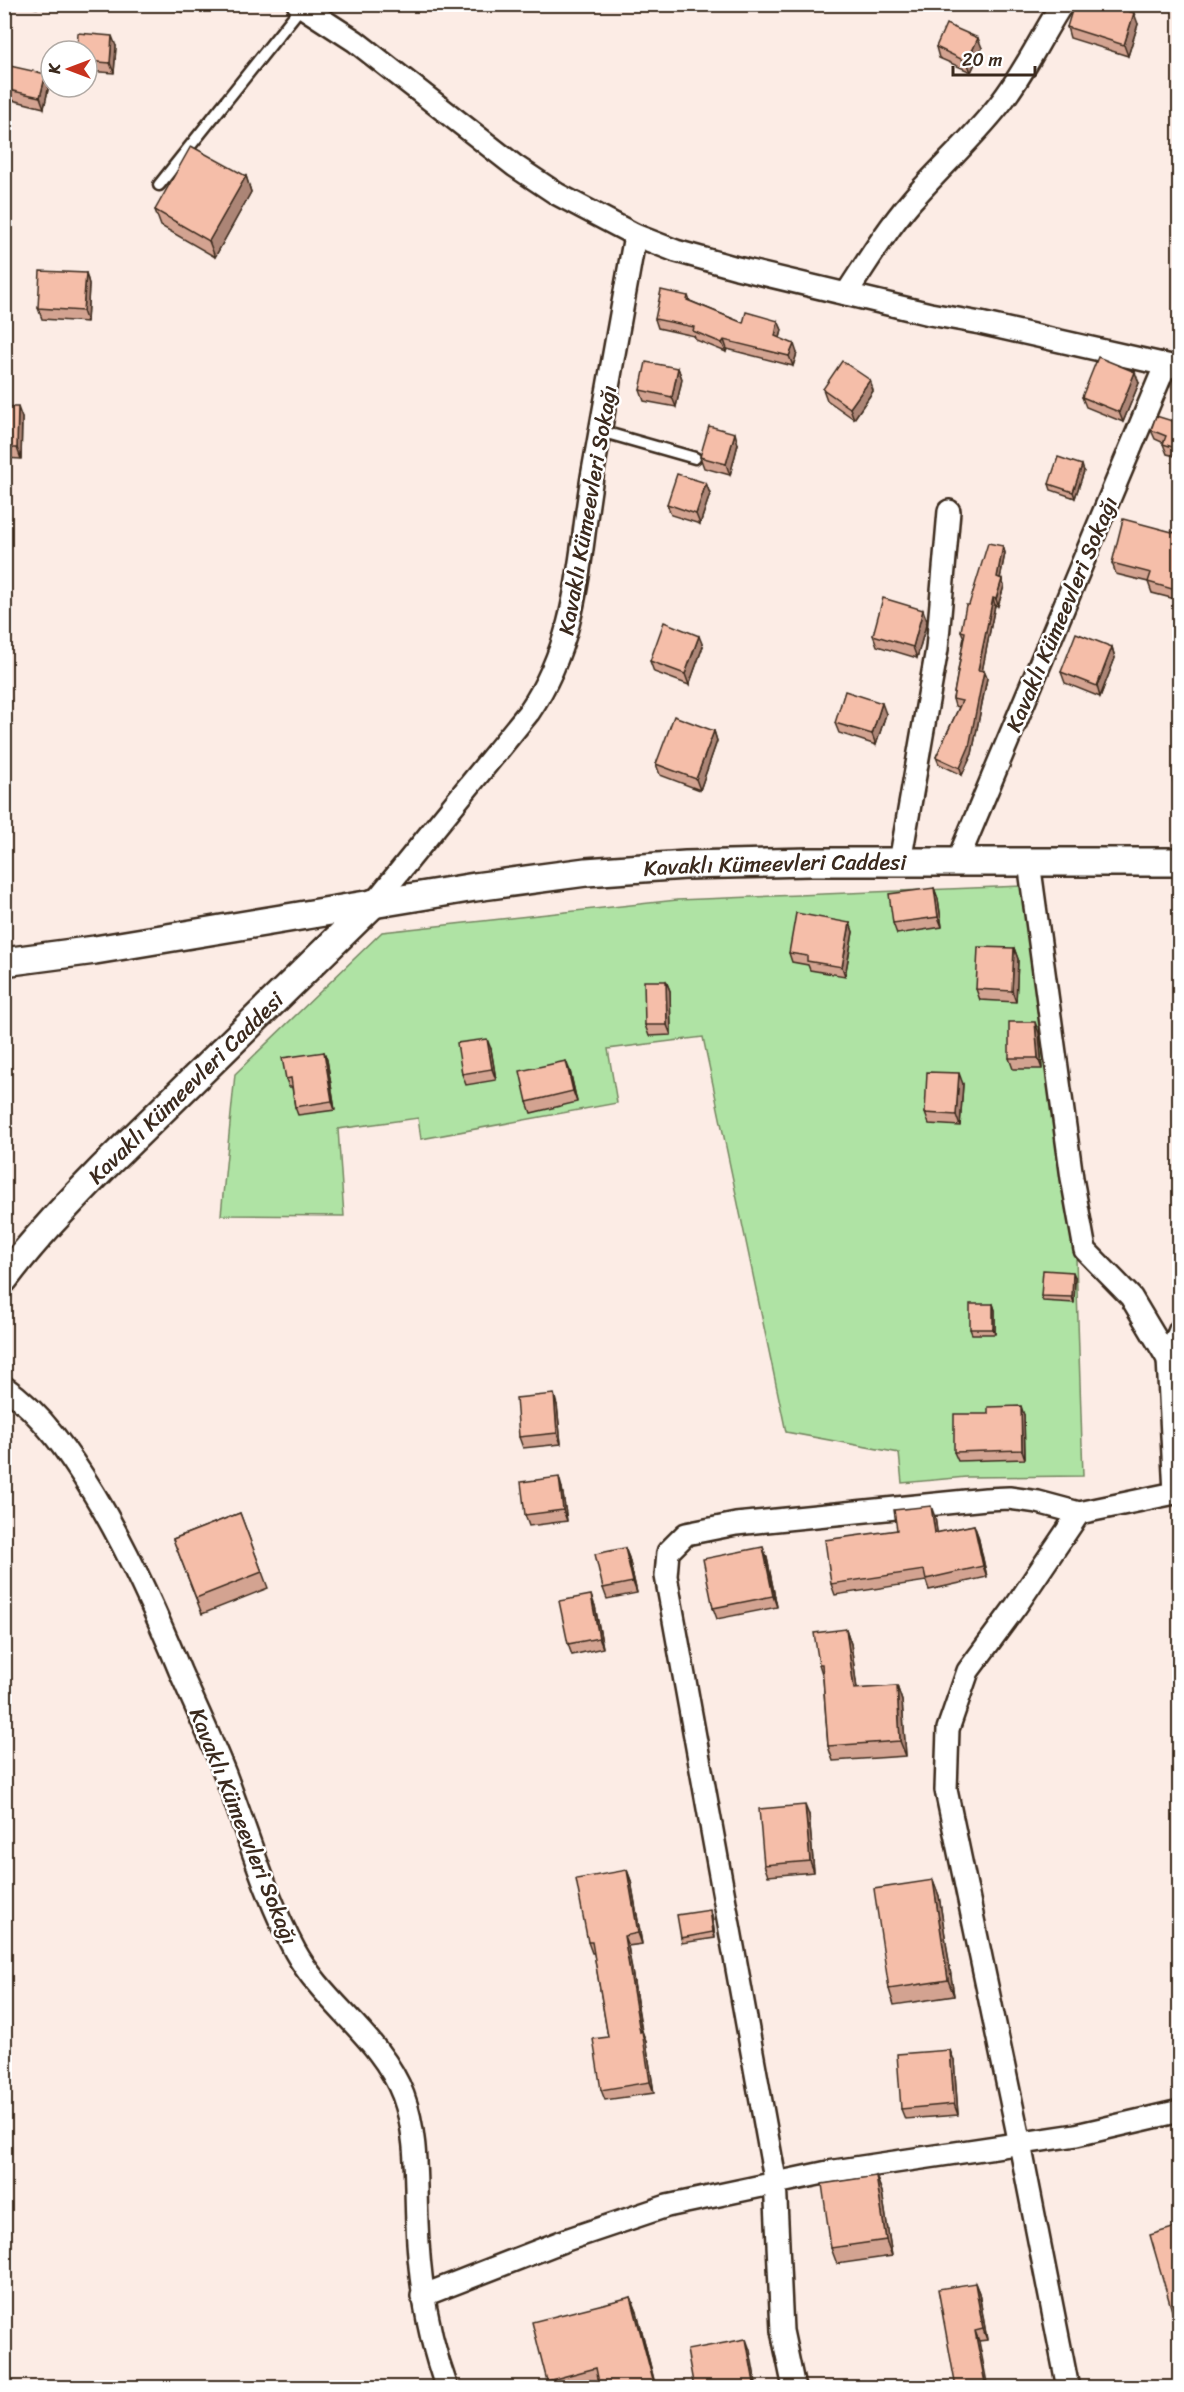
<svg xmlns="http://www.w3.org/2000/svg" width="1184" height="2392" viewBox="0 0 1184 2392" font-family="Sriracha,sans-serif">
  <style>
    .green { fill: #afe3a4; stroke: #758661; stroke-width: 1.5 }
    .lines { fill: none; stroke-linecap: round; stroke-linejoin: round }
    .service-casing { stroke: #3b2a1e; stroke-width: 15 }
    .minor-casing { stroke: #3b2a1e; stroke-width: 26 }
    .tertiary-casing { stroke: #3b2a1e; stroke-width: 32 }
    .service { stroke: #fff; stroke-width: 10 }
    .minor { stroke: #fff; stroke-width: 21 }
    .tertiary { stroke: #fff; stroke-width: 27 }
    .wall { fill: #d3a391; stroke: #3b2a1e; stroke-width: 1.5 }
    .shaded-wall { fill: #ac8576; stroke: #3b2a1e; stroke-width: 1.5 }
    .building { fill: #f5bea9; stroke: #3b2a1e; stroke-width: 1.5 }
    .labels { text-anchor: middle; stroke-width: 5; stroke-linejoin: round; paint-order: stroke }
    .street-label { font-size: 22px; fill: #3b2a1e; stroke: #fff }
  </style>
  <rect width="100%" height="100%" fill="#fcece5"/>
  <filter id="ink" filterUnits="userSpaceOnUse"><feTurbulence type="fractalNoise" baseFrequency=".0167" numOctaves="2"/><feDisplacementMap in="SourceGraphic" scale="12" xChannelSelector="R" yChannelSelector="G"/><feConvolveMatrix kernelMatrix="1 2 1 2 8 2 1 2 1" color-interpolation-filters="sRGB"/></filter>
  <g filter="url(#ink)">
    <path class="green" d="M1022,886L1076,1259L1083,1476L966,1477L902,1483L899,1453L786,1432L703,1037L608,1049L617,1103L421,1139L418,1118L338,1129L344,1216L221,1215L235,1074L382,932L677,900Z"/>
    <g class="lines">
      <g class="service-casing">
        <g id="service">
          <path d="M159,185L302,6"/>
          <path d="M600,431L695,458"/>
        </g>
      </g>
      <g class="minor-casing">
        <g id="minor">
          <path d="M298,4L355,41L515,166L557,194L635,235L676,251L737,268L930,314L980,323L1180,368"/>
          <path d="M846,294C867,262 887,229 912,200C940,168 972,139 999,105C1024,74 1040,38 1062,4"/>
          <path d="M900,862L937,649L949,511"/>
          <path d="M957,862L1165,366"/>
          <path d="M1029,862L1072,1178L1085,1250L1131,1297L1168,1359"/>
          <path d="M374,903L529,712C579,638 578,562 592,477C606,397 621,316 635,235"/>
          <path d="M4,1387C42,1413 71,1456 94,1494C128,1550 155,1610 180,1671C195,1705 211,1739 225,1774C247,1832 266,1897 295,1951C324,2004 381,2037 403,2095C418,2135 415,2180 417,2223C419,2279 427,2334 447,2388"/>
          <path d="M1175,1493L1168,1359L1180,1330"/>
          <path d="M422,2296L566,2240L667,2206L828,2172L1076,2135L1180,2111"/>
          <path d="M794,2388L782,2331L775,2179L666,1576L668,1552L686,1534L736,1524L986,1499L1009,1498L1038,1502L1079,1513L1175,1493L1180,1494"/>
          <path d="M1068,2388L1020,2144L946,1790L948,1729L968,1671L1016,1606L1079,1513"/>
        </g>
      </g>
      <g class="tertiary-casing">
        <g id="tertiary">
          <path id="s1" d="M4,962L95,950L475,887L586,872L686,865L810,862H1180"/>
          <path id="s2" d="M4,1279C34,1239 68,1204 103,1168L374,903"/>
        </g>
      </g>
      <use href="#service" class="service"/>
      <use href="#minor" class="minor"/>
      <use href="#tertiary" class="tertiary"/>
    </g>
    <g class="wall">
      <path d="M19,4H38L37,8Z"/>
      <path d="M149,4H185L183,12Z"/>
      <path d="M1138,24L1128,56L1070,38L1067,27Z"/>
      <path d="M116,46L114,73L87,71V51Z"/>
      <path d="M936,47L982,48L971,72L939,58Z"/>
      <path d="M49,85L44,108L8,99L4,90V87Z"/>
      <path d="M246,176L251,192L215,257L161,226L155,210Z"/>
      <path d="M86,273L89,284L87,322L42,319L38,308Z"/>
      <path d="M688,296L690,301L743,323L778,321L782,330L780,338L797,353L793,366L727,349L726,352L696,340L694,336L658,328L655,319Z"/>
      <path d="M678,368L682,379L676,407L644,401L640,390Z"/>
      <path d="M870,380L873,391L854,419L827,400L823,389Z"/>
      <path d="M1139,383L1123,422L1086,407L1082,397Z"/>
      <path d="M4,407L22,418L21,459L4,458Z"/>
      <path d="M1179,423V457L1167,454L1163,444L1164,443L1155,439L1151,430Z"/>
      <path d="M738,444L730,475L704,468L700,457Z"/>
      <path d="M1084,471L1075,498L1051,490L1049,484Z"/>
      <path d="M706,483L710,494L700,524L671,515L667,504Z"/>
      <path d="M1179,526V600L1152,593L1148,582L1116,574L1112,563L1176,533Z"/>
      <path d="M1003,546L1005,553L1000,578L1002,579L1004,586L998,606L995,605L982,671H984L987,678L972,754L962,775L939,764L936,757L959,707L955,706L953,699L964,638L961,631L969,605Z"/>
      <path d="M927,621L917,658L877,646L873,635Z"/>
      <path d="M703,646L689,685L654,672L650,661Z"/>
      <path d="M1112,647L1115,658L1100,697L1065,683L1061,672Z"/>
      <path d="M886,714L876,745L839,733L835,723Z"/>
      <path d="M714,731L717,741L700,790L660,775L656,764Z"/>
      <path d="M1179,757V792L1177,791L1173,781Z"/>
      <path d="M934,888L938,899L942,927L897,934L893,923Z"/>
      <path d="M850,923L853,932L845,976L810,970L808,965L792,962L789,953Z"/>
      <path d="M1014,948L1018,959L1016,1002L980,1000L976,989Z"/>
      <path d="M666,981L670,991L671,1035L649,1036L645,1025Z"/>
      <path d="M1039,1033L1042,1069H1013L1009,1058Z"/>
      <path d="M491,1049L496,1080L466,1085L462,1074Z"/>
      <path d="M324,1052L327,1060L335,1110L298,1115L295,1107L292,1087H289L286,1079Z"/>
      <path d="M570,1071L577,1102L531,1113L527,1102Z"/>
      <path d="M963,1084L960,1126L929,1124L925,1113Z"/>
      <path d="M1075,1277L1074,1303L1043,1301L1041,1296Z"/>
      <path d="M993,1304L995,1310V1334H972L970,1329Z"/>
      <path d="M557,1405L561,1444L523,1448L519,1437Z"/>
      <path d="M1024,1415L1025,1459L958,1461L954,1452Z"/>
      <path d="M562,1488L567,1521L529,1526L525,1515Z"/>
      <path d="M240,1513L268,1588L202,1614L173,1539Z"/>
      <path d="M935,1517L937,1533L974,1525L978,1536L987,1577L929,1590L926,1581L835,1595L831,1584L897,1530Z"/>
      <path d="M625,1548L629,1558L637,1593L607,1599L603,1588Z"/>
      <path d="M767,1558L777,1607L717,1619L713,1608Z"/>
      <path d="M595,1606L603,1648L572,1655L568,1644Z"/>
      <path d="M846,1629L851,1644L857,1689L897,1686L902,1701L906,1756L833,1761L828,1746L823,1677L819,1664Z"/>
      <path d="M809,1815L814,1872L768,1876L764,1865Z"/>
      <path d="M627,1870L631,1881L642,1944L628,1946L642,2031L646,2042L654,2093L605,2100L601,2090L608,2037L594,1953H592L588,1942Z"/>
      <path d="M933,1880L939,1896L954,1996L894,2005L889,1989Z"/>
      <path d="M712,1915L715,1938L682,1943L681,1938Z"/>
      <path d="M954,2060L958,2115L905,2119L901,2109Z"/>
      <path d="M876,2176L882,2192L892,2256L837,2264L831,2248Z"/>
      <path d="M1179,2226V2334L1175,2321Z"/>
      <path d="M975,2283L979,2293L987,2340L979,2341L956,2388Z"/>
      <path d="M631,2297L637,2312L656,2388H600V2385L589,2388H549L547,2381Z"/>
    </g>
    <g class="shaded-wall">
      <path d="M180,4H185L183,12Z"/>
      <path d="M1134,13L1138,24L1128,56L1124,45Z"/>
      <path d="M112,36L116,46L114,73L110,63Z"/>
      <path d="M978,38L982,48L971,72L967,62Z"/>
      <path d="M46,74L49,85L44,108L40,97Z"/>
      <path d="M246,176L251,192L215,257L209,241Z"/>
      <path d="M86,273L89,284L87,322L83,311Z"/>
      <path d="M778,321L782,330L778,345L775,336Z"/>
      <path d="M724,340L727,349L726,352L722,343Z"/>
      <path d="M794,344L797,353L793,366L789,356Z"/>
      <path d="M678,368L682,379L676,407L672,397Z"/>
      <path d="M1135,372L1139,383L1123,422L1119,412Z"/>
      <path d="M870,380L873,391L854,419L850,408Z"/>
      <path d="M18,407L22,418L21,459L17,448Z"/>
      <path d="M735,433L738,444L730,475L726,464Z"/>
      <path d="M1082,465L1084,471L1075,498L1073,492Z"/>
      <path d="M706,483L710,494L700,524L696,514Z"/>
      <path d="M1003,546L1005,553L999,584L997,577Z"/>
      <path d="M1002,579L1004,586L998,606L996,599Z"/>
      <path d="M993,598L995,605L981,677L978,670Z"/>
      <path d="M923,610L927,621L917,658L913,647Z"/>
      <path d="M699,636L703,646L689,685L685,674Z"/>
      <path d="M1112,647L1115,658L1100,697L1097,686Z"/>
      <path d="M984,671L987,678L972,754L962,775L960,768Z"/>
      <path d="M882,703L886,714L876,745L872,734Z"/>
      <path d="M714,731L717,741L700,790L696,779Z"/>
      <path d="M934,888L938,899L942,927L938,917Z"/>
      <path d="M850,923L853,932L845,976L842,967Z"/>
      <path d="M1014,948L1018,959L1016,1002L1012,991Z"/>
      <path d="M666,981L670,991L671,1035L667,1025Z"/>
      <path d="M1035,1022L1039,1033L1042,1069L1038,1058Z"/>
      <path d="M487,1039L491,1049L496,1080L492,1069Z"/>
      <path d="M324,1052L327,1060L335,1110L332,1101Z"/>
      <path d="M566,1061L570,1071L577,1102L573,1091Z"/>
      <path d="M959,1073L963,1084L960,1126L956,1115Z"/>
      <path d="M1073,1272L1075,1277L1074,1303L1072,1297Z"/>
      <path d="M993,1304L995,1310V1334L993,1329Z"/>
      <path d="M554,1394L557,1405L561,1444L557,1433Z"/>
      <path d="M1021,1406L1024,1415L1025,1459L1022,1450Z"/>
      <path d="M559,1477L562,1488L567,1521L563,1510Z"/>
      <path d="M931,1506L935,1517L939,1544L935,1533Z"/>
      <path d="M974,1525L978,1536L987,1577L983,1566Z"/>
      <path d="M763,1547L767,1558L777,1607L773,1596Z"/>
      <path d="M625,1548L629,1558L637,1593L633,1582Z"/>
      <path d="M591,1595L595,1606L603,1648L599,1638Z"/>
      <path d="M846,1629L851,1644L859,1704L854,1689Z"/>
      <path d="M897,1686L902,1701L906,1756L900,1741Z"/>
      <path d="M805,1805L809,1815L814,1872L810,1861Z"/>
      <path d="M627,1870L631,1881L642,1944L638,1933Z"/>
      <path d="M933,1880L939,1896L954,1996L948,1980Z"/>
      <path d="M710,1910L712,1915L715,1938L713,1932Z"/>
      <path d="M624,1936L628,1946L642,2033V2031L646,2042L654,2093L650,2082L640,2032Z"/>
      <path d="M950,2050L954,2060L958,2115L954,2104Z"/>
      <path d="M876,2176L882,2192L892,2256L886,2240Z"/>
      <path d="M975,2283L979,2293L987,2340L983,2329Z"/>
      <path d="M631,2297L637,2312L656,2388H655Z"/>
      <path d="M975,2331L979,2341L988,2388H986Z"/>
      <path d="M746,2339L750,2350L757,2388H755Z"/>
    </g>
    <g class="building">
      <path d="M1074,4H1108L1134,13L1124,45L1067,27Z"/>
      <path d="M946,24L978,38L967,62L936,47Z"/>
      <path d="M78,33L112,36L110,63L87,61V51H77Z"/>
      <path d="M10,66L46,74L40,97L4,89Z"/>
      <path d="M191,146L246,176L209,241L155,210Z"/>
      <path d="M40,271L86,273L83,311L38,308Z"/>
      <path d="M661,290L688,296L687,300L743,323L746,312L778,321L775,336L794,344L789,356L724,340L722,343L693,331L694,327L655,319Z"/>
      <path d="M1098,357L1135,372L1119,412L1082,397Z"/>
      <path d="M842,361L870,380L850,408L823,389Z"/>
      <path d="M646,362L678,368L672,397L640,390Z"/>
      <path d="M4,407H18L17,448H4Z"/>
      <path d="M1156,416L1179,423V449L1163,444L1166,436L1151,430Z"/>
      <path d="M709,426L735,433L726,464L700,457Z"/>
      <path d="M1058,457L1082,465L1073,492L1049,484Z"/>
      <path d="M677,474L706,483L696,514L667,504Z"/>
      <path d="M1123,519L1176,533L1178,525L1179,526V591L1148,582L1151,573L1112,563Z"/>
      <path d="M988,543L1003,546L997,577L1002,579L996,599L993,598L978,670L984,671L969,747L960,768L936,757L962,701L953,699L965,632L961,631L966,605H969Z"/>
      <path d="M883,598L923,610L913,647L873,635Z"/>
      <path d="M664,622L699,636L685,674L650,661Z"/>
      <path d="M1076,633L1112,647L1097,686L1061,672Z"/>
      <path d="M845,691L882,703L872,734L835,723Z"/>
      <path d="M674,716L714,731L696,779L656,764Z"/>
      <path d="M1179,757V782L1173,781Z"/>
      <path d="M934,888L938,917L893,923L889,894Z"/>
      <path d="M796,913L850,923L842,967L807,961V956L789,953Z"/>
      <path d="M978,947L1014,948L1012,991L976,989Z"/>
      <path d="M644,981H666L667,1025H645Z"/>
      <path d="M1009,1022H1035L1038,1058H1009Z"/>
      <path d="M487,1039L492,1069L462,1074L457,1043Z"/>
      <path d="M324,1052L332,1101L295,1107L291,1078L286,1079L282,1058Z"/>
      <path d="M566,1061L573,1091L527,1102L520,1071Z"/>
      <path d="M927,1072L959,1073L956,1115L925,1113Z"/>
      <path d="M1043,1270L1073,1272L1072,1297L1041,1296Z"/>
      <rect x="970" y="1304" width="23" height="25"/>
      <path d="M554,1394L557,1433L519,1437L516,1398Z"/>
      <path d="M1021,1406L1022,1450L954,1452V1414H988V1407Z"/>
      <path d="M559,1477L563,1510L525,1515L521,1482Z"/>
      <path d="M931,1506L935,1533L974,1525L983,1566L926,1579L924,1570L831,1584L825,1540L897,1530L894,1510Z"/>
      <path d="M240,1513L262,1572L196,1598L173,1539Z"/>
      <path d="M763,1547L773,1596L713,1608L703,1559Z"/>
      <path d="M625,1548L633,1582L603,1588L595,1554Z"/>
      <path d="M591,1595L599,1638L568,1644L559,1601Z"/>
      <path d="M846,1629L854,1689L897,1686L900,1741L828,1746L822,1664H819L814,1633Z"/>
      <path d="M805,1805L810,1861L764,1865L759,1809Z"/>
      <path d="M627,1870L638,1933L624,1936L640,2032L642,2031L650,2082L601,2090L593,2039L608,2037L592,1942H588L576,1879Z"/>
      <path d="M933,1880L948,1980L889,1989L874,1889Z"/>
      <path d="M710,1910L713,1932L681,1938L677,1915Z"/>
      <path d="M950,2050L954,2104L901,2109L897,2054Z"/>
      <path d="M876,2176L886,2240L831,2248L822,2184Z"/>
      <path d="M1179,2226V2320L1175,2321L1150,2235Z"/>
      <path d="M975,2283L983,2329L975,2331L986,2388H956L938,2289Z"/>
      <path d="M631,2297L655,2388H600L596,2368L547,2381L532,2322Z"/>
      <path d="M746,2339L755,2388H694L687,2350Z"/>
    </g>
  </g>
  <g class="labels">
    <g class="street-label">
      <text transform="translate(587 510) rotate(-80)" y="8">Kavaklı Kümeevleri Sokağı</text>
      <text transform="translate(1061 614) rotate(-67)" y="8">Kavaklı Kümeevleri Sokağı</text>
      <text dy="8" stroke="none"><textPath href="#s1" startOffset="778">Kavaklı Kümeevleri Caddesi</textPath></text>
      <text dy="8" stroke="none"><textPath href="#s2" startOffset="264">Kavaklı Kümeevleri Caddesi</textPath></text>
      <text transform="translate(244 1826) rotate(68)" y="8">Kavaklı Kümeevleri Sokağı</text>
    </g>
  </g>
  <rect width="1184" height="2392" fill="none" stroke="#fff" stroke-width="24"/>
  <rect x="12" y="12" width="1160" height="2368" fill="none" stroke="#3b2a1e" stroke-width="2" filter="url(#ink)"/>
  <g transform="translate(69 69) rotate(270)"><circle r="28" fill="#ffffff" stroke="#b1aaa5" stroke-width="1.5"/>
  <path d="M0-4.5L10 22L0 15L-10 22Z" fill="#c8321e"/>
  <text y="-9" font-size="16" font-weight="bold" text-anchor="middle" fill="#3b2a1e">K</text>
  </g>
  <path d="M953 66v9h82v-9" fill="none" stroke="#3b2a1e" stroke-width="3"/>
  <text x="962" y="66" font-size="18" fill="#3b2a1e" stroke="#ffffff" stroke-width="4.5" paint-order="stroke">20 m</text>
</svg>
